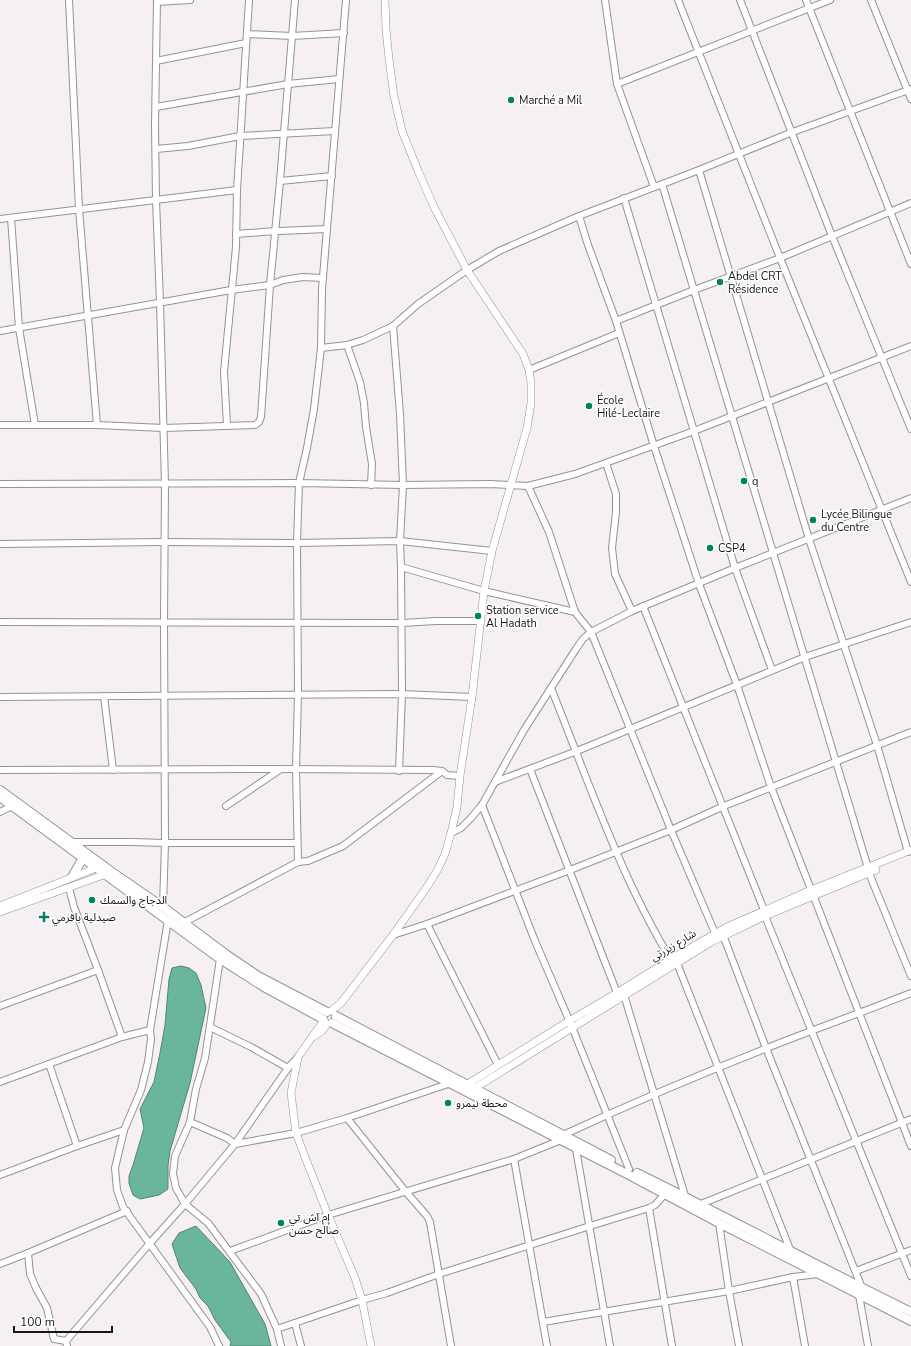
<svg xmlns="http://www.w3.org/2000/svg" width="911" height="1346" viewBox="0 0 911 1346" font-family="'Nunito Sans','Noto Sans Arabic',sans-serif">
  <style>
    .water { fill: #69b69c; stroke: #508674 }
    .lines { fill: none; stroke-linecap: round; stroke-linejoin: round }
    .minor-casing { stroke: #979293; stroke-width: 8 }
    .tertiary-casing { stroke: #979293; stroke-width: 8 }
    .secondary-casing { stroke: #979293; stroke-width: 10 }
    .minor { stroke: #fff; stroke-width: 6 }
    .tertiary { stroke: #fff; stroke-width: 7 }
    .secondary { stroke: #fff; stroke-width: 8 }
    .poi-dot { fill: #008365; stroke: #fff; stroke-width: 1.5 }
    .labels { text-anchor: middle; stroke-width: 3; stroke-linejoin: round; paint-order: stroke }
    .poi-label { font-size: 11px; fill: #171616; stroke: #fff; text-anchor: start }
    .street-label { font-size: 11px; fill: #171616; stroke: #fff }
  </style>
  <rect width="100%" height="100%" fill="#f6f0f2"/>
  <g class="water">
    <path d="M181,966L189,968L196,973L201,985L206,1008L190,1083L170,1151L168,1166V1189L159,1195L140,1199L133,1195L129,1183V1176L133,1165L144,1128L140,1109L154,1082L160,1053L165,1025L169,979L172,968Z"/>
    <path d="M196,1226L230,1262L265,1324L271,1346H230L231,1342L215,1320L208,1306L200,1298L196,1289L180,1268L172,1244L179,1233Z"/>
  </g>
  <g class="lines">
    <g class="minor-casing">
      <g id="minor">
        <path d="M69,0L79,209L97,425"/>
        <path d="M157,0L155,125L156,200L160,302L165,484L164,621L165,843L163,907"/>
        <path d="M605,0L617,84L654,187"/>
        <path d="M678,0L780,258L911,582"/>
        <path d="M740,0L832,236L911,429"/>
        <path d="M806,0L911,264"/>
        <path d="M871,0L911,99"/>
        <path d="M157,2L190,0"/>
        <path d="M247,34L292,36L344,33"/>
        <path d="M156,61L246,43"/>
        <path d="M617,84L830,0"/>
        <path d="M156,107L288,84L339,79"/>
        <path d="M156,149L188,146L240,136L335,131"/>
        <path d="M699,170L809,539L877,745L908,852"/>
        <path d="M280,181L332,176"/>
        <path d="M662,184L868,868"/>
        <path d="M624,198L735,568L772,670"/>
        <path d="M579,216L588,245L616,321L654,446L699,584L737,685L771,787L911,1146"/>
        <path d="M11,218L19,328L35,425"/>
        <path d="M0,219L237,190"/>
        <path d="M236,234L276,231H279L327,229"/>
        <path d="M616,321L694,290L780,258L911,203"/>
        <path d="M393,326L400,414L403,485L400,541L401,567L402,694L399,771"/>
        <path d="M0,331L231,290L270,285L283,280L303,277L323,278"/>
        <path d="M347,345L360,382L364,403L366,427L372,464L371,485"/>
        <path d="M321,348L347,345L363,340L393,326L418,304L467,270L499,251L579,216L699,170L790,133L911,89"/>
        <path d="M529,370L619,333"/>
        <path d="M0,425H97L164,428L255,425L259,422L261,417L270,285L280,181L295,0"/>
        <path d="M227,425L224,372L236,247L237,190L249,0"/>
        <path d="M606,463L616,494V512L612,548L615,574L632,611"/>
        <path d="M0,484L299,483L403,485L490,484L528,486L575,474L694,431L911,346"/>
        <path d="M528,486L549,532L575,612L591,632L671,830L715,933"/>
        <path d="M0,544L164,542L297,543L400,541L492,551"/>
        <path d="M401,567L484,591L575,612"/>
        <path d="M643,606L764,910"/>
        <path d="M0,622L402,623L436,621H480"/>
        <path d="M551,688C578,755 602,824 633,889C645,913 656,937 671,959"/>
        <path d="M104,696L113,770"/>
        <path d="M0,697L402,694L472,697"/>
        <path d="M530,769L617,993"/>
        <path d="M0,770L281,769L433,770L442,771L447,775L460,776"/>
        <path d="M495,782L577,751L805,657L911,622"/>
        <path d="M482,805L535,941L572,1027L629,1169"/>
        <path d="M226,806L281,769"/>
        <path d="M0,812L12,806"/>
        <path d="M451,833L461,828L471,818L482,805L524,730L576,649L583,639L591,632L632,611L735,568L911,498"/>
        <path d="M72,842H132L165,843H297"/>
        <path d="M298,862L296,769L298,695L297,543L299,483L307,448L314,409L321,348L322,289L346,0"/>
        <path d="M869,873L911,976"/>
        <path d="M69,888L74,907L98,970L122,1037"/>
        <path d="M765,916L911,1276"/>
        <path d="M168,920L150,1030L151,1039L148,1062L141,1090L124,1130L115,1168L117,1190L123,1207L210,1327L219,1346"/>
        <path d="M183,923L298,862L308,861L343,846L442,771"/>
        <path d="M427,924L498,1065"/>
        <path d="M393,935L427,924L570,870L671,830L724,806L911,732"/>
        <path d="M723,935L766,1048L862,1288"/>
        <path d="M220,959L205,1058L196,1089L190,1122L175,1156L173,1174L176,1188L185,1204L208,1223L261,1294L277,1329L281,1346"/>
        <path d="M677,963L791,1252"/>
        <path d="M624,995L685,1196"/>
        <path d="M0,1006L98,970"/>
        <path d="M210,1027L251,1047L288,1068"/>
        <path d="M49,1064L77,1146"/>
        <path d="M0,1082L122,1037L150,1030"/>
        <path d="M347,1118L406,1192L427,1216L430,1222L451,1346"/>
        <path d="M190,1122L227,1138L235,1144L296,1133L347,1118L451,1083"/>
        <path d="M563,1135C630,1104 698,1075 767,1048C815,1029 863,1012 911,993"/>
        <path d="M576,1149L610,1346"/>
        <path d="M514,1159L547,1346"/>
        <path d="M0,1175L77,1146L124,1130"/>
        <path d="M701,1204L911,1119"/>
        <path d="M649,1208L672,1346"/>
        <path d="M719,1223L729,1291L739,1346"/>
        <path d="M230,1251L328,1215L514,1159L561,1140"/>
        <path d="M28,1253L30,1274L36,1288L47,1308L54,1339L66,1341"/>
        <path d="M0,1264L28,1253L127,1211"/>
        <path d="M856,1271L911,1250"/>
        <path d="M793,1277L805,1346"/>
        <path d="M859,1295L868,1346"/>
        <path d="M543,1322L729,1291L793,1277L818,1274"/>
        <path d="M295,1323L301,1346"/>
        <path d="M277,1329L362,1300L387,1293L439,1274L590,1226L649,1208L655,1205L665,1194"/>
        <path d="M67,1346L66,1341L150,1243L185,1204L235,1144L288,1068L298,1057"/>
      </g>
    </g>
    <g class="tertiary-casing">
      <g id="tertiary">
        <path d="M0,906L101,866"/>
        <path d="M0,912L109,873"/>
        <path d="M331,1011L341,1003L393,935L427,887L438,869L445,854L451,833L457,807L460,776L472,697L484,591L492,551L527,428L531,403V383L529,370L523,354L467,270L434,207L419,173L402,131L394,96L389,59L386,29L385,0"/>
        <path d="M324,1020L298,1057L291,1093L296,1133L305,1157L328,1215L355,1278L362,1300L371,1346"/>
        <path d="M313,1037L322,1031L327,1024"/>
        <path d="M463,1087L569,1021L617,993L671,959L727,927L811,890L911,850"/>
        <path d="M470,1091L711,942L765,916L876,870"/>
      </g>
    </g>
    <g class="secondary-casing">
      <g id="secondary">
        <path d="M0,790L112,872L163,907L227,955L258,976L327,1012"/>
        <path d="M0,797L220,959L264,987L323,1019"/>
        <path d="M72,877L83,858"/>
        <path d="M336,1016L611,1160"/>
        <path d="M332,1023L629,1175L719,1223L911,1321"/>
        <path d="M637,1173C729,1218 819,1267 911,1312"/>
      </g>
    </g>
    <use href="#minor" class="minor"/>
    <use href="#tertiary" class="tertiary"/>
    <use href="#secondary" class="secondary"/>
  </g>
  <g class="poi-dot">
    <circle cx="511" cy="100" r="4"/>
    <circle cx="720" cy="282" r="4"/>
    <circle cx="589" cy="406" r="4"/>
    <circle cx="744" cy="481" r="4"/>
    <circle cx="813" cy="520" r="4"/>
    <circle cx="710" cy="548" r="4"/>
    <circle cx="478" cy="616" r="4"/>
    <circle cx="92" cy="900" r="4"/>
    <path d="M42 911h4v4h4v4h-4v4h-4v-4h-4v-4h4z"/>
    <circle cx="448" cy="1103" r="4"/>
    <circle cx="281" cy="1223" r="4"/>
  </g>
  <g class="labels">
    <g class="poi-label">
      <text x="519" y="104">Marché a Mil</text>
      <text x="728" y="280">Abdel CRT<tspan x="728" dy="13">Résidence</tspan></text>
      <text x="597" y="404">École<tspan x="597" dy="13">Hilé-Leclaire</tspan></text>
      <text x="752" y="485">q</text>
      <text x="821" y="518">Lycée Bilingue<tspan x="821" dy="13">du Centre</tspan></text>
      <text x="718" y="552">CSP4</text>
      <text x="486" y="614">Station service<tspan x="486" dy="13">Al Hadath</tspan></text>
      <text x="100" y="904">الدجاج والسمك</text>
      <text x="52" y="921">صيدلية باقرمي</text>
      <text x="456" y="1107">محطة نيمرو</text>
      <text x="289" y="1221">إم آش تي<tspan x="289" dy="13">صالح حسن</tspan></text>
    </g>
    <g class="street-label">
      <text transform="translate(673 945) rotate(-31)" y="4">شارع زيزرتي</text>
    </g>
  </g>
  <path d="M14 1326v6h98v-6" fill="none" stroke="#171616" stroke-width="2"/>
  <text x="20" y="1326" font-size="12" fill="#171616" stroke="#ffffff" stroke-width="3" paint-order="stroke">100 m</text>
</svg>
